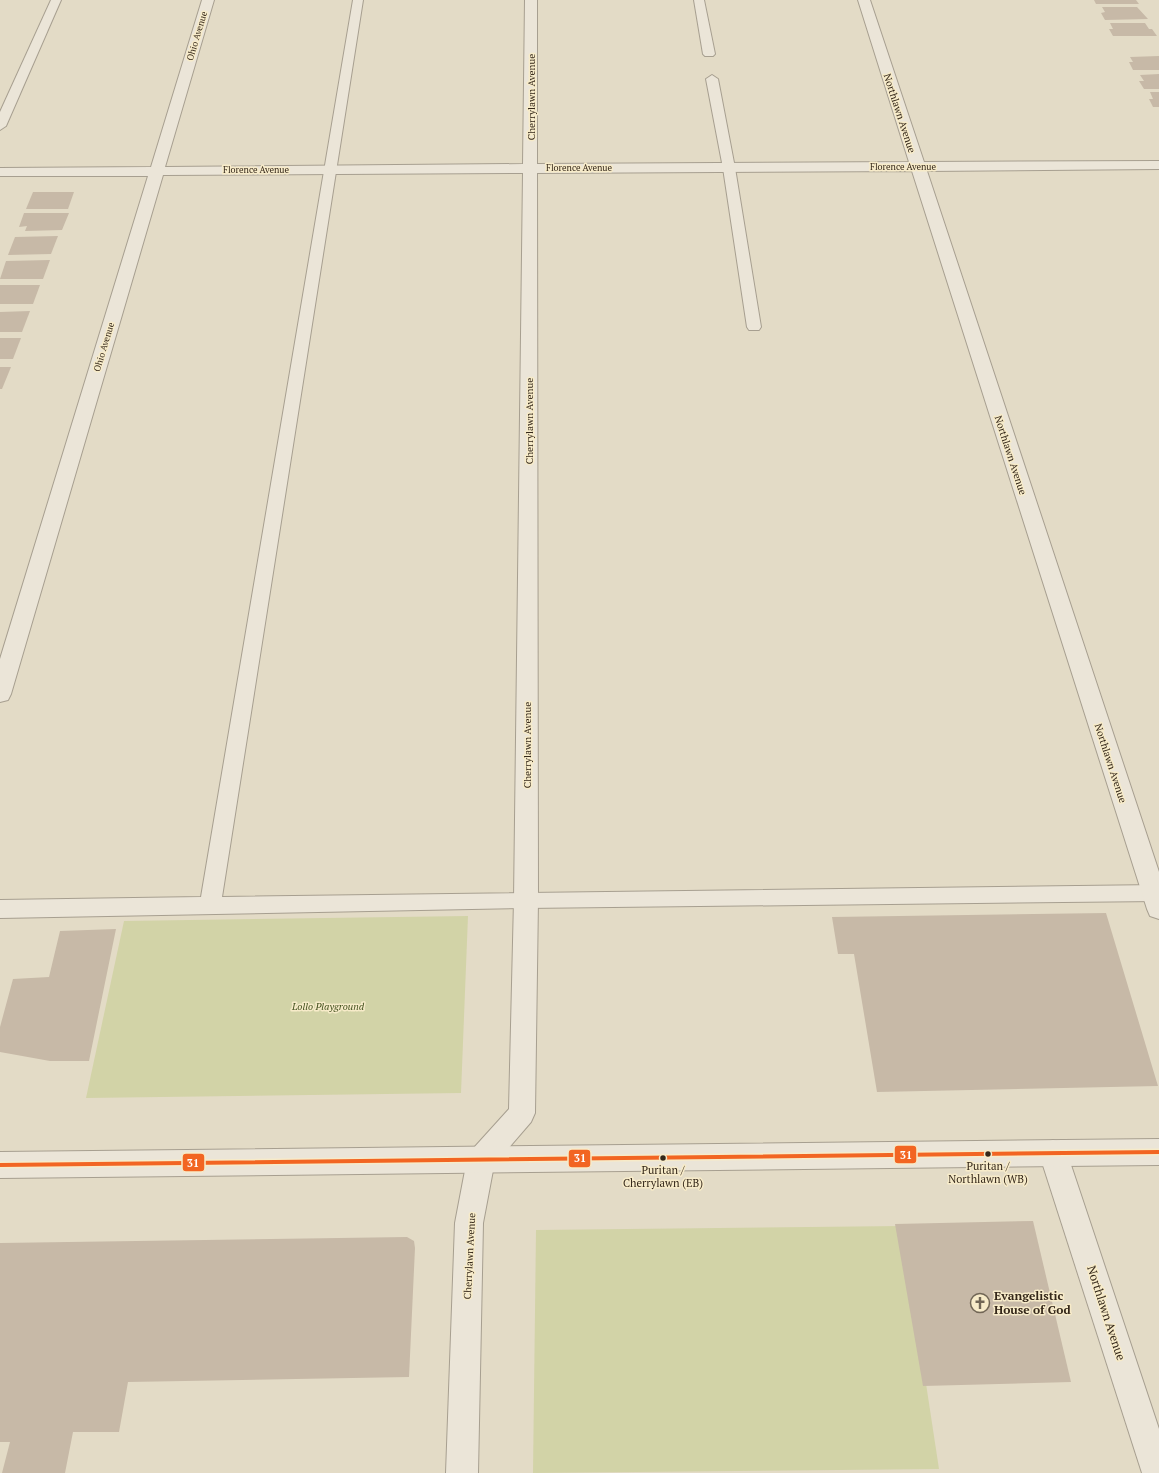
<svg xmlns="http://www.w3.org/2000/svg" width="1159" height="1473" viewBox="0 0 1159 1473" font-family="'PT Serif',serif">
  <style>
    .green { fill: #d2d3a7 }
    .building { fill: #c7b9a7 }
    .lines { fill: none; stroke-linecap: round; stroke-linejoin: round }
    .service-casing { stroke: #a79f90; stroke-width: 2 }
    .minor-casing { stroke: #a79f90; stroke-width: 2 }
    .tertiary-casing { stroke: #a79f90; stroke-width: 2 }
    .service { fill: #ebe5d8; fill-rule: evenodd }
    .minor { fill: #ebe5d8; fill-rule: evenodd }
    .tertiary { fill: #ebe5d8; fill-rule: evenodd }
    .bus-1-casing { stroke: #f7ebc9; stroke-width: 7 }
    .bus-1 { stroke: #f26522; stroke-width: 4 }
    .bus-dot { fill: #342719; stroke: #f7ebc9; stroke-width: 1.5 }
    .labels { text-anchor: middle; stroke-width: 3; stroke-linejoin: round; paint-order: stroke }
    .far-street-label { font-size: 9px; fill: #342719; stroke: #f7ebc9 }
    .street-label { font-size: 10px; fill: #342719; stroke: #f7ebc9 }
    .park-label { font-size: 10px; font-style: italic; fill: #44521f; stroke: #f7ebc9 }
    .near-bus-label { font-size: 11px; fill: #342719; stroke: #f7ebc9 }
    .near-poi-label { font-size: 12px; font-weight: bold; fill: #342719; stroke: #f7ebc9; text-anchor: start }
    .near-street-label { font-size: 12px; fill: #342719; stroke: #f7ebc9 }
    .line-badge { stroke: #f7ebc9; stroke-width: 1.5 }
    .badge-label { font-size: 11px; text-anchor: middle; font-weight: bold; fill: #fff }
  </style>
  <rect width="100%" height="100%" fill="#e3dbc6"/>
  <g class="green">
    <path d="M468,916L461,1093L86,1098L124,921Z"/>
    <path d="M902,1226L939,1469L533,1473L536,1230Z"/>
  </g>
  <g class="building">
    <path d="M1094,0H1136L1139,4H1096Z"/>
    <path d="M1102,7H1137L1148,19L1105,20L1101,13L1105,12Z"/>
    <path d="M1110,23H1145L1149,29H1152L1157,36H1113L1109,29H1113Z"/>
    <path d="M1159,56V70H1133L1129,62H1133L1130,57Z"/>
    <path d="M1159,74V89H1144L1139,81H1144L1140,75Z"/>
    <path d="M1150,92H1159V107H1153L1149,99H1153Z"/>
    <path d="M33,192H74L68,209H26Z"/>
    <path d="M24,213H69L62,230L25,231L27,226L19,227Z"/>
    <path d="M58,236L51,254L8,255L15,237Z"/>
    <path d="M50,260L43,279H0L6,261Z"/>
    <path d="M0,285H40L33,304H0Z"/>
    <path d="M30,311L22,332H0V312Z"/>
    <path d="M0,338H21L13,359H0Z"/>
    <path d="M0,367H11L2,389H0Z"/>
    <path d="M1106,913L1158,1086L877,1092L854,954H838L832,917Z"/>
    <path d="M116,929L89,1061H50L0,1052V1027L13,979L49,977L60,931Z"/>
    <path d="M1033,1221L1071,1382L923,1386L895,1224Z"/>
    <path d="M407,1237L414,1241L415,1248L409,1377L128,1382L119,1432H73L65,1473H2L10,1442H0V1243Z"/>
  </g>
  <g class="lines">
    <g class="service-casing">
      <g id="service">
        <path d="M51,0H61L6,126L0,130V112Z"/>
        <path d="M353,0H363L222,897L1159,885V901L526,908L0,918V900L201,897Z"/>
        <path d="M694,0H704L715,54L713,56H705L703,54Z"/>
        <path d="M712,75L718,79L735,168L761,327L759,330H749L747,327L723,168L706,79Z"/>
      </g>
    </g>
    <g class="minor-casing">
      <g id="minor">
        <path d="M202,0H214L165,167L523,164L525,0H537V164L909,162L858,0H870L924,162L1159,161V169L927,171L1159,872V919L1150,916L1147,909L912,171L537,173L538,900L535,1113L531,1122L494,1165L483,1223L478,1473H446L455,1223L467,1160L471,1151L509,1109L514,900L523,173L163,175L11,694L8,700L0,702V659L148,176H0V168L151,167Z"/>
        <path d="M1053,1140L1063,1144L1067,1153L1159,1429V1473H1142L1039,1153L1043,1144Z"/>
      </g>
    </g>
    <g class="tertiary-casing">
      <path id="tertiary" d="M1159,1139V1165L0,1178V1152Z"/>
    </g>
    <use href="#service" class="service"/>
    <use href="#minor" class="minor"/>
    <use href="#tertiary" class="tertiary"/>
    <g class="bus-1-casing">
      <path id="bus-1" d="M0,1165L1159,1152"/>
    </g>
    <use href="#bus-1" class="bus-1"/>
  </g>
  <defs>
    <g id="church-ring" transform="scale(1)"><circle r="9.5" fill="#f7ebc9" stroke="#716656" stroke-width="1.5"/><path d="M-1.2-6h2.4v3.5h3.3v2.4h-3.3V6h-2.4V-.1h-3.3v-2.4h3.3Z" fill="#716656"/></g>
  </defs>
  <g fill-rule="evenodd">
    <use href="#church-ring" x="980" y="1303"/>
  </g>
  <g class="bus-dot">
    <circle cx="988" cy="1154" r="3.5"/>
    <circle cx="663" cy="1158" r="3.5"/>
  </g>
  <g class="labels">
    <g class="far-street-label">
      <text transform="translate(197 36) rotate(-73)" y="3">Ohio Avenue</text>
      <text x="903" y="170">Florence Avenue</text>
      <text x="579" y="171">Florence Avenue</text>
      <text x="256" y="173">Florence Avenue</text>
      <text transform="translate(104 347) rotate(-73)" y="3">Ohio Avenue</text>
    </g>
    <g class="street-label">
      <text transform="translate(531 97) rotate(-90)" y="4">Cherrylawn Avenue</text>
      <text transform="translate(900 113) rotate(72)" y="4">Northlawn Avenue</text>
      <text transform="translate(529 421) rotate(-90)" y="4">Cherrylawn Avenue</text>
      <text transform="translate(1011 455) rotate(72)" y="4">Northlawn Avenue</text>
      <text transform="translate(527 745) rotate(-90)" y="4">Cherrylawn Avenue</text>
      <text transform="translate(1111 763) rotate(72)" y="4">Northlawn Avenue</text>
      <text transform="translate(469 1256) rotate(-87)" y="4">Cherrylawn Avenue</text>
    </g>
    <g class="park-label">
      <text x="328" y="1010">Lollo Playground</text>
    </g>
    <g class="near-bus-label">
      <text x="988" y="1170">Puritan /<tspan x="988" dy="13">Northlawn (WB)</tspan></text>
      <text x="663" y="1174">Puritan /<tspan x="663" dy="13">Cherrylawn (EB)</tspan></text>
    </g>
    <g class="near-poi-label">
      <text x="994" y="1300">Evangelistic<tspan x="994" dy="14">House of God</tspan></text>
    </g>
    <g class="near-street-label">
      <text transform="translate(1106 1313) rotate(72)" y="4">Northlawn Avenue</text>
    </g>
  </g>
  <g class="line-badge">
    <rect x="894" y="1145" width="23" height="19" rx="4" fill="#f26522"/>
    <rect x="568" y="1149" width="23" height="19" rx="4" fill="#f26522"/>
    <rect x="182" y="1153" width="23" height="19" rx="4" fill="#f26522"/>
  </g>
  <g class="badge-label">
    <text x="906" y="1159">31</text>
    <text x="580" y="1162">31</text>
    <text x="193" y="1167">31</text>
  </g>
</svg>
